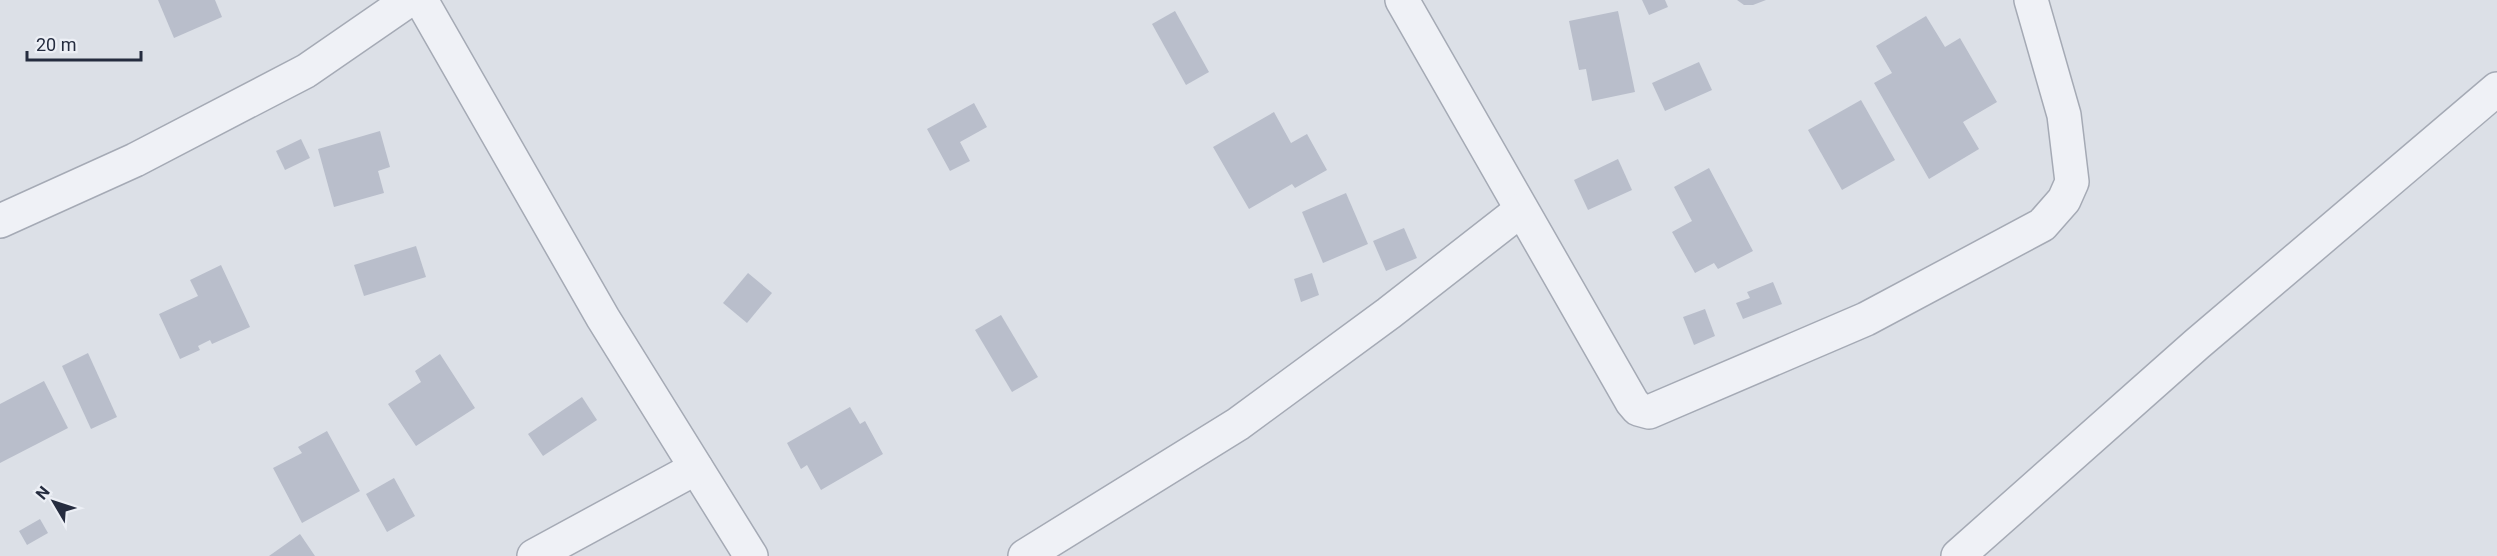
<svg xmlns="http://www.w3.org/2000/svg" width="2497" height="556" viewBox="0 0 2497 556" font-family="Roboto,sans-serif">
  <style>
    .building { fill: #b9becb }
    .lines { fill: none; stroke-linecap: round; stroke-linejoin: round }
    .street-casing { stroke: #a5aab5; stroke-width: 36 }
    .street { stroke: #eff1f6; stroke-width: 33 }
  </style>
  <rect width="100%" height="100%" fill="#dce0e7"/>
  <g class="building">
    <path d="M158,0H215L222,17L174,38Z"/>
    <path d="M1642,0H1665L1668,7L1649,15Z"/>
    <path d="M1737,0H1766L1753,5H1744Z"/>
    <path d="M1175,11L1209,72L1186,85L1152,24Z"/>
    <path d="M1618,11L1635,92L1592,101L1586,69L1579,70L1569,21Z"/>
    <path d="M1926,16L1945,47L1960,38L1997,102L1963,122L1979,149L1929,179L1874,83L1892,73L1876,46Z"/>
    <path d="M1699,62L1712,90L1665,111L1652,83Z"/>
    <path d="M1861,100L1895,160L1842,190L1808,130Z"/>
    <path d="M974,103L987,127L960,142L970,161L950,171L927,129Z"/>
    <path d="M1274,112L1291,143L1307,134L1327,170L1295,188L1292,184L1249,209L1213,147Z"/>
    <path d="M380,131L390,167L378,171L384,193L334,207L318,149Z"/>
    <path d="M301,139L310,158L285,170L276,151Z"/>
    <path d="M1618,159L1632,190L1588,210L1574,180Z"/>
    <path d="M1709,168L1753,251L1718,269L1714,263L1695,273L1672,232L1692,221L1674,187Z"/>
    <path d="M1346,193L1368,244L1323,263L1302,212Z"/>
    <path d="M1404,228L1417,258L1386,271L1373,241Z"/>
    <path d="M416,246L426,277L364,296L354,265Z"/>
    <path d="M221,265L250,327L212,344L210,340L198,346L200,350L180,359L159,314L198,296L190,280Z"/>
    <path d="M748,273L772,293L747,323L723,303Z"/>
    <path d="M1312,273L1319,295L1301,302L1294,279Z"/>
    <path d="M1773,282L1782,304L1743,319L1736,303L1750,298L1747,292Z"/>
    <path d="M1705,309L1715,336L1694,345L1683,317Z"/>
    <path d="M1001,315L1038,377L1012,392L975,330Z"/>
    <path d="M88,353L117,417L91,429L62,366Z"/>
    <path d="M440,354L475,408L416,446L388,404L421,382L415,371Z"/>
    <path d="M44,381L68,428L0,463V404Z"/>
    <path d="M582,397L597,420L543,456L528,434Z"/>
    <path d="M850,407L860,424L865,421L883,454L821,490L807,465L801,469L787,443Z"/>
    <path d="M327,431L360,491L302,523L273,468L302,453L298,447Z"/>
    <path d="M394,478L415,516L387,532L366,494Z"/>
    <path d="M40,519L48,533L27,545L19,531Z"/>
    <path d="M300,534L315,556H269Z"/>
  </g>
  <g class="lines">
    <g class="street-casing">
      <g id="street">
        <path d="M421,0L603,318L751,556"/>
        <path d="M1402,0L1632,402L1638,409L1649,412L1866,319L2042,225L2064,200L2072,182L2064,115L2031,0"/>
        <path d="M0,221L135,160L306,71L409,0"/>
        <path d="M534,556L696,468"/>
        <path d="M1025,556L1238,424L1389,313L1521,210"/>
        <path d="M1958,556L2197,344L2497,89"/>
      </g>
    </g>
    <use href="#street" class="street"/>
  </g>
  <g transform="translate(54 502) rotate(309)" stroke="#eceff5" stroke-width="4.5" paint-order="stroke">
  <path d="M0-4.5L10 22L0 15L-10 22Z" fill="#252c3f"/>
  <text y="-9" font-size="16" font-weight="bold" text-anchor="middle" fill="#252c3f">N</text>
  </g>
  <path d="M27 51v9h114v-9" fill="none" stroke="#252c3f" stroke-width="3"/>
  <text x="36" y="51" font-size="18" fill="#252c3f" stroke="#eceff5" stroke-width="4.5" paint-order="stroke">20 m</text>
</svg>
